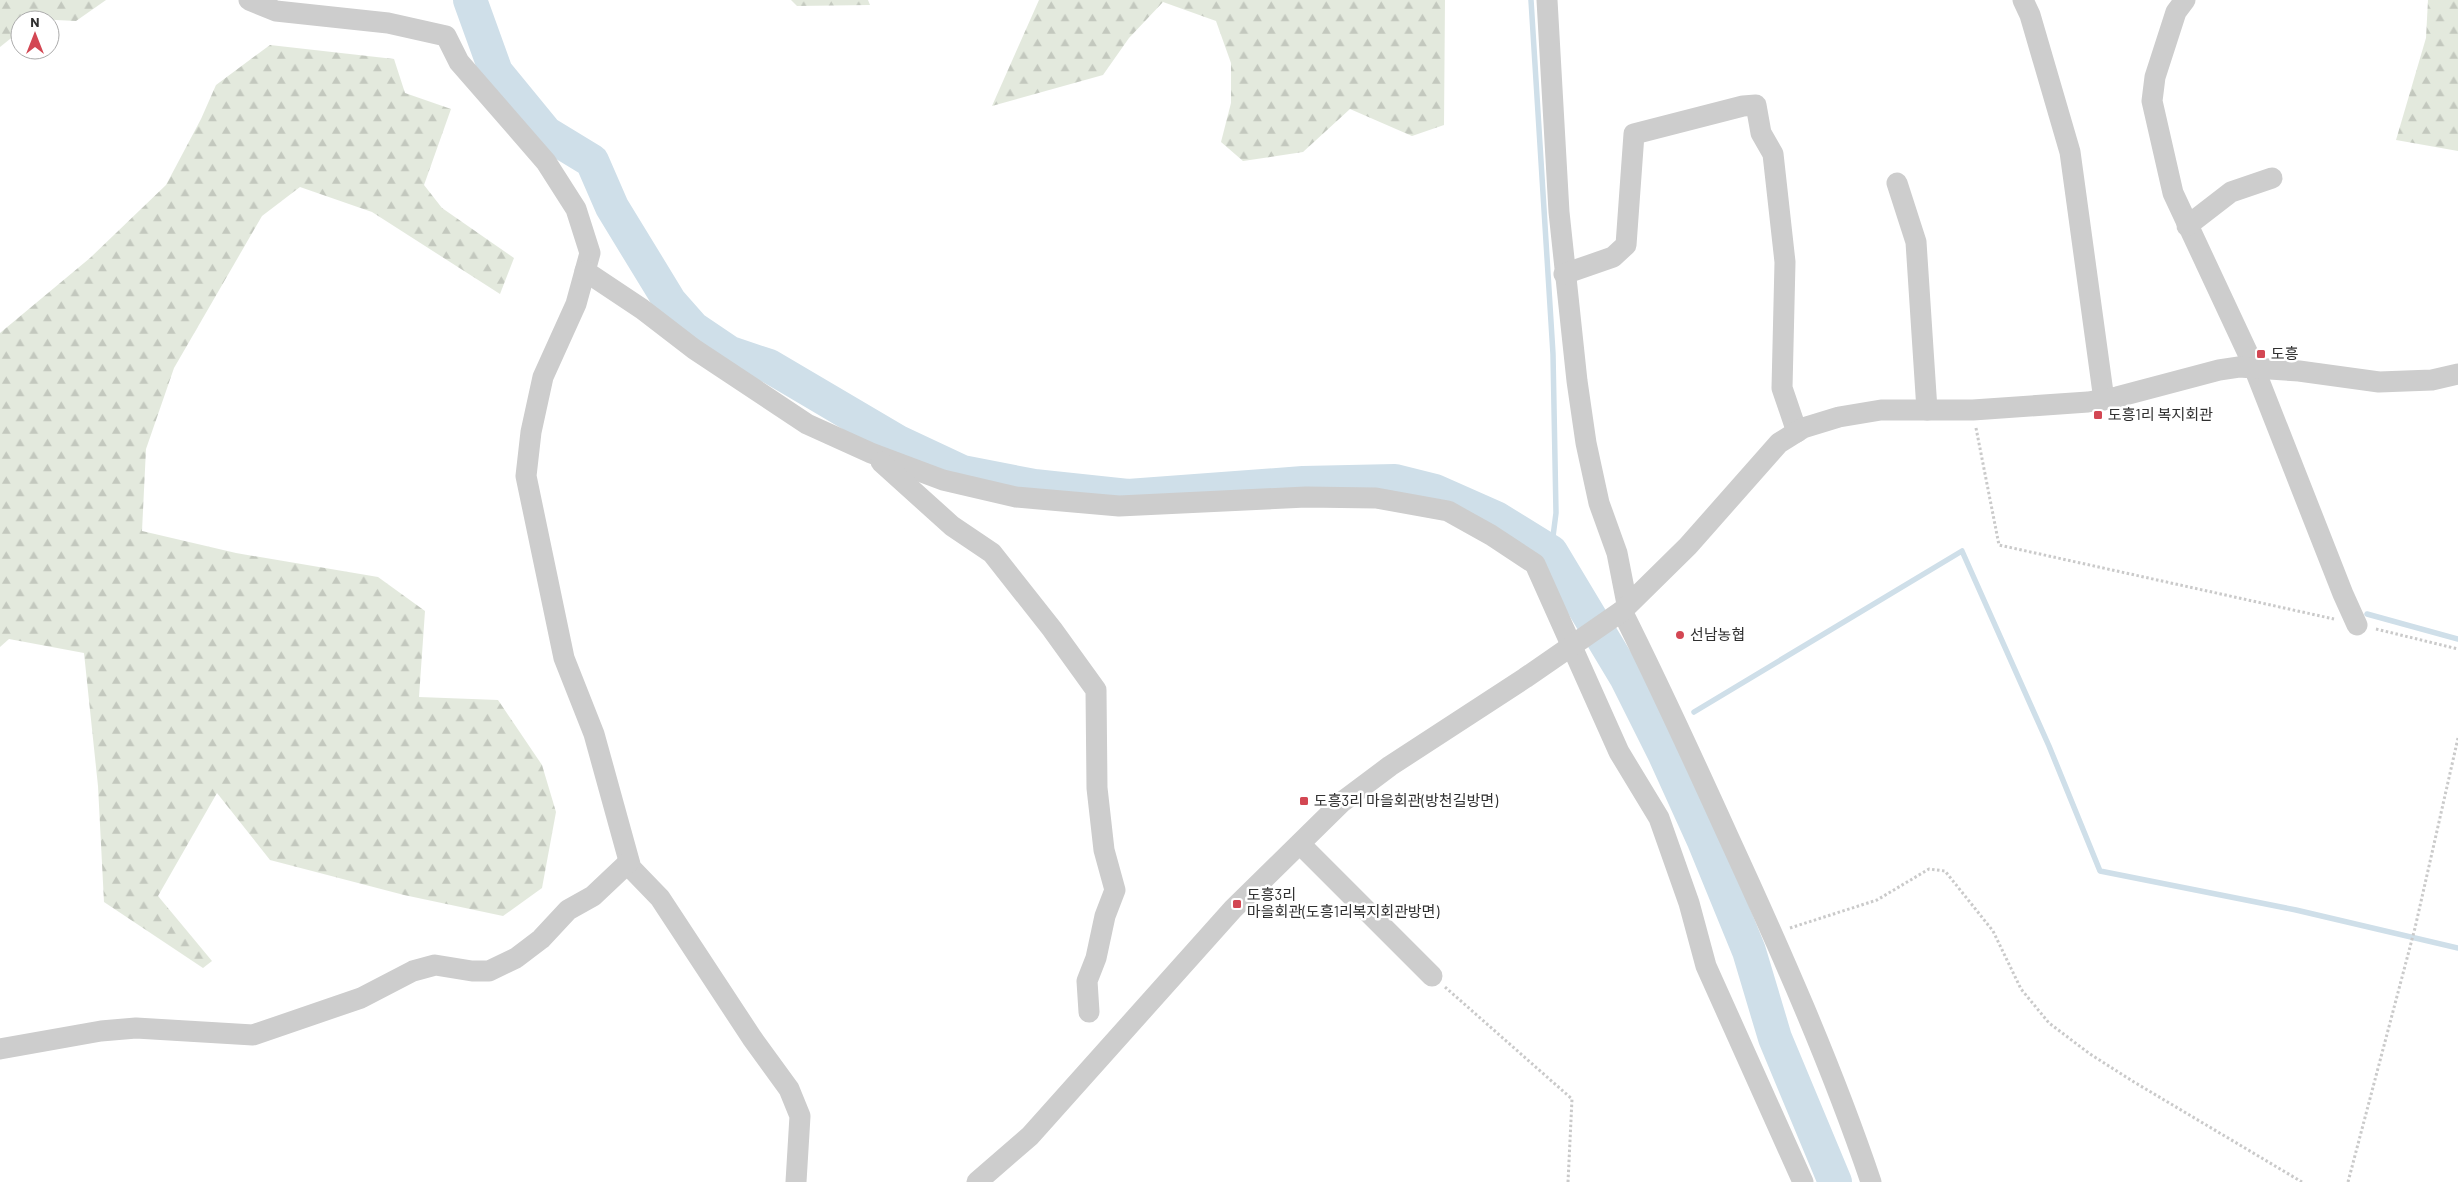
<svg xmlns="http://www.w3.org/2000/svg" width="2458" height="1182" viewBox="0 0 2458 1182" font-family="Barlow,'Noto Sans KR',sans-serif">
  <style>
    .forest { fill: url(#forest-firs) }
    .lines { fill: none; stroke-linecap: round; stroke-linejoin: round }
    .stream { stroke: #cfdfe9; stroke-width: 5.5 }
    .river { stroke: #cfdfe9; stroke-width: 34 }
    .path { stroke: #cacaca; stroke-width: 3; stroke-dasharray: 2.5 2.5; stroke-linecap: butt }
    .minor { stroke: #cdcdcd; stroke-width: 21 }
    .poi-dot { fill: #d34753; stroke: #fff; stroke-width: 2 }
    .labels { text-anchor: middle; stroke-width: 5; stroke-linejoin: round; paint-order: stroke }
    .poi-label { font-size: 15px; fill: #303030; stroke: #fff; text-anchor: start }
  </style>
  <defs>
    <pattern id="forest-firs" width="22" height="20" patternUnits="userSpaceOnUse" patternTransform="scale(1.25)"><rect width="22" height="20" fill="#e3e9dd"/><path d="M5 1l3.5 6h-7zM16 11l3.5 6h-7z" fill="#c3c8be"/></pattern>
  </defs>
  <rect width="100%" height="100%" fill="#fff"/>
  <g class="forest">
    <path d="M0,0H106L76,21L36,19L20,20V31L0,47Z"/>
    <path d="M791,0H868L870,5L797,6Z"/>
    <path d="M1039,0H1445L1444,125L1412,136L1350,109L1303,152L1243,161L1221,142L1231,103V63L1216,21L1163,2L1129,38L1103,75L992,106Z"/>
    <path d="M2428,0H2458V151L2396,140L2426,38Z"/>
    <path d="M270,45L394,59L405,93L451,109L424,185L442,208L514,258L500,294L372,212L300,187L262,216L174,368L146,449L142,531L236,553L378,577L425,611L419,697L498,700L542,765L556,812L542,888L503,916L404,895L270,860L217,793L158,896L212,961L203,968L104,902L98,786L84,653L9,639L0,647V333L90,258L166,185L201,119L216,85Z"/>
  </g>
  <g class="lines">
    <g class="stream">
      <path d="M1531,0L1553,354L1556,513L1551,552"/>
      <path d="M2367,614L2458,639"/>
      <path d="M1694,712L1962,551L2049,746L2100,871L2296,910L2458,948"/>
    </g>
    <path class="river" d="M470,0L496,72L546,133L592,161L612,207L670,302L693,328L730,353L769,366L898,442L962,472L1034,486L1128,496L1303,483L1395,481L1435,491L1496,518L1551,552L1626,677L1665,755L1704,841L1749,951L1775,1038L1835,1182"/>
    <g class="path">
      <path d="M1976,428L1999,545L2334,619"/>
      <path d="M2376,629L2458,649"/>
      <path d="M1790,928L1877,900L1929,869L1945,871L1993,931L2021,989L2049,1023L2090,1054L2134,1082L2302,1182"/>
      <path d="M1445,987L1572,1099L1568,1182"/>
      <path d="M2348,1182L2415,928L2458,738"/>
    </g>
    <g class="minor">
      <path d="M249,0L276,11L388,23L446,36L459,62L546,162L576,209L590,253L576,304L543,377L531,432L526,476L564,658L594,734L631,868L660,898L752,1038L789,1089L800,1116L796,1182"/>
      <path d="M1547,0L1559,212L1577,381L1586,443L1599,503L1617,553L1627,604"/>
      <path d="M2023,0L2030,15L2070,152L2104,400"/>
      <path d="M2185,0L2176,12L2155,77L2152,101L2173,193L2251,360L2343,594L2357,625"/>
      <path d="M1897,183L1916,242L1927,410"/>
      <path d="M2187,226L2231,192L2272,178"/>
      <path d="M585,271L642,309L694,349L807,424L871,453L943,480L1016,497L1119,506L1306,497L1376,498L1448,511L1491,535L1535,564L1619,752L1659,818L1689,903L1706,966L1803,1182"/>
      <path d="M1564,274L1613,257L1626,245L1634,134L1743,106L1756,105L1761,133L1773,154L1785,262L1782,388L1797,432"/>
      <path d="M881,462L952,526L992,553L1052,629L1096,690L1097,788L1104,850L1115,890L1105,916L1096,958L1087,981L1089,1012"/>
      <path d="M1622,611C1659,685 1694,761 1728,836C1780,949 1831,1064 1871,1182"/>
      <path d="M1300,844L1432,976"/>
      <path d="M0,1049L101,1031L136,1028L253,1035L361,998L413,971L435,965L472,971H489L516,958L541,939L568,910L593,896L629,862"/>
      <path d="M977,1182L1030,1136L1233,909L1342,802L1390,766L1525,678L1622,611L1688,546L1779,443L1803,428L1839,417L1881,410H1973L2088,402L2117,397L2219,370L2239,367L2299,371L2379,382L2432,380L2458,374"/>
    </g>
  </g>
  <g class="poi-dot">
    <rect x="2256" y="349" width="10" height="10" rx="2.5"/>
    <rect x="2093" y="410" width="10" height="10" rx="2.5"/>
    <circle cx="1680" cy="635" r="5"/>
    <rect x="1299" y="796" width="10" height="10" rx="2.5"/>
    <rect x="1232" y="899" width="10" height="10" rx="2.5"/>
  </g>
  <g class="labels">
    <g class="poi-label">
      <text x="2271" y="359">도흥</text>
      <text x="2108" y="420">도흥1리 복지회관</text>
      <text x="1690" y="640">선남농협</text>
      <text x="1314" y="806">도흥3리 마을회관(방천길방면)</text>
      <text x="1247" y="900">도흥3리<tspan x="1247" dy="17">마을회관(도흥1리복지회관방면)</tspan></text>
    </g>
  </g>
  <g transform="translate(35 35)"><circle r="24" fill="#ffffff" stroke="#acacac"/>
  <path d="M0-4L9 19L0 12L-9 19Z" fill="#d34753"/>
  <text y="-8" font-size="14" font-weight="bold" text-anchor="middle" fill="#303030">N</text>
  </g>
</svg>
